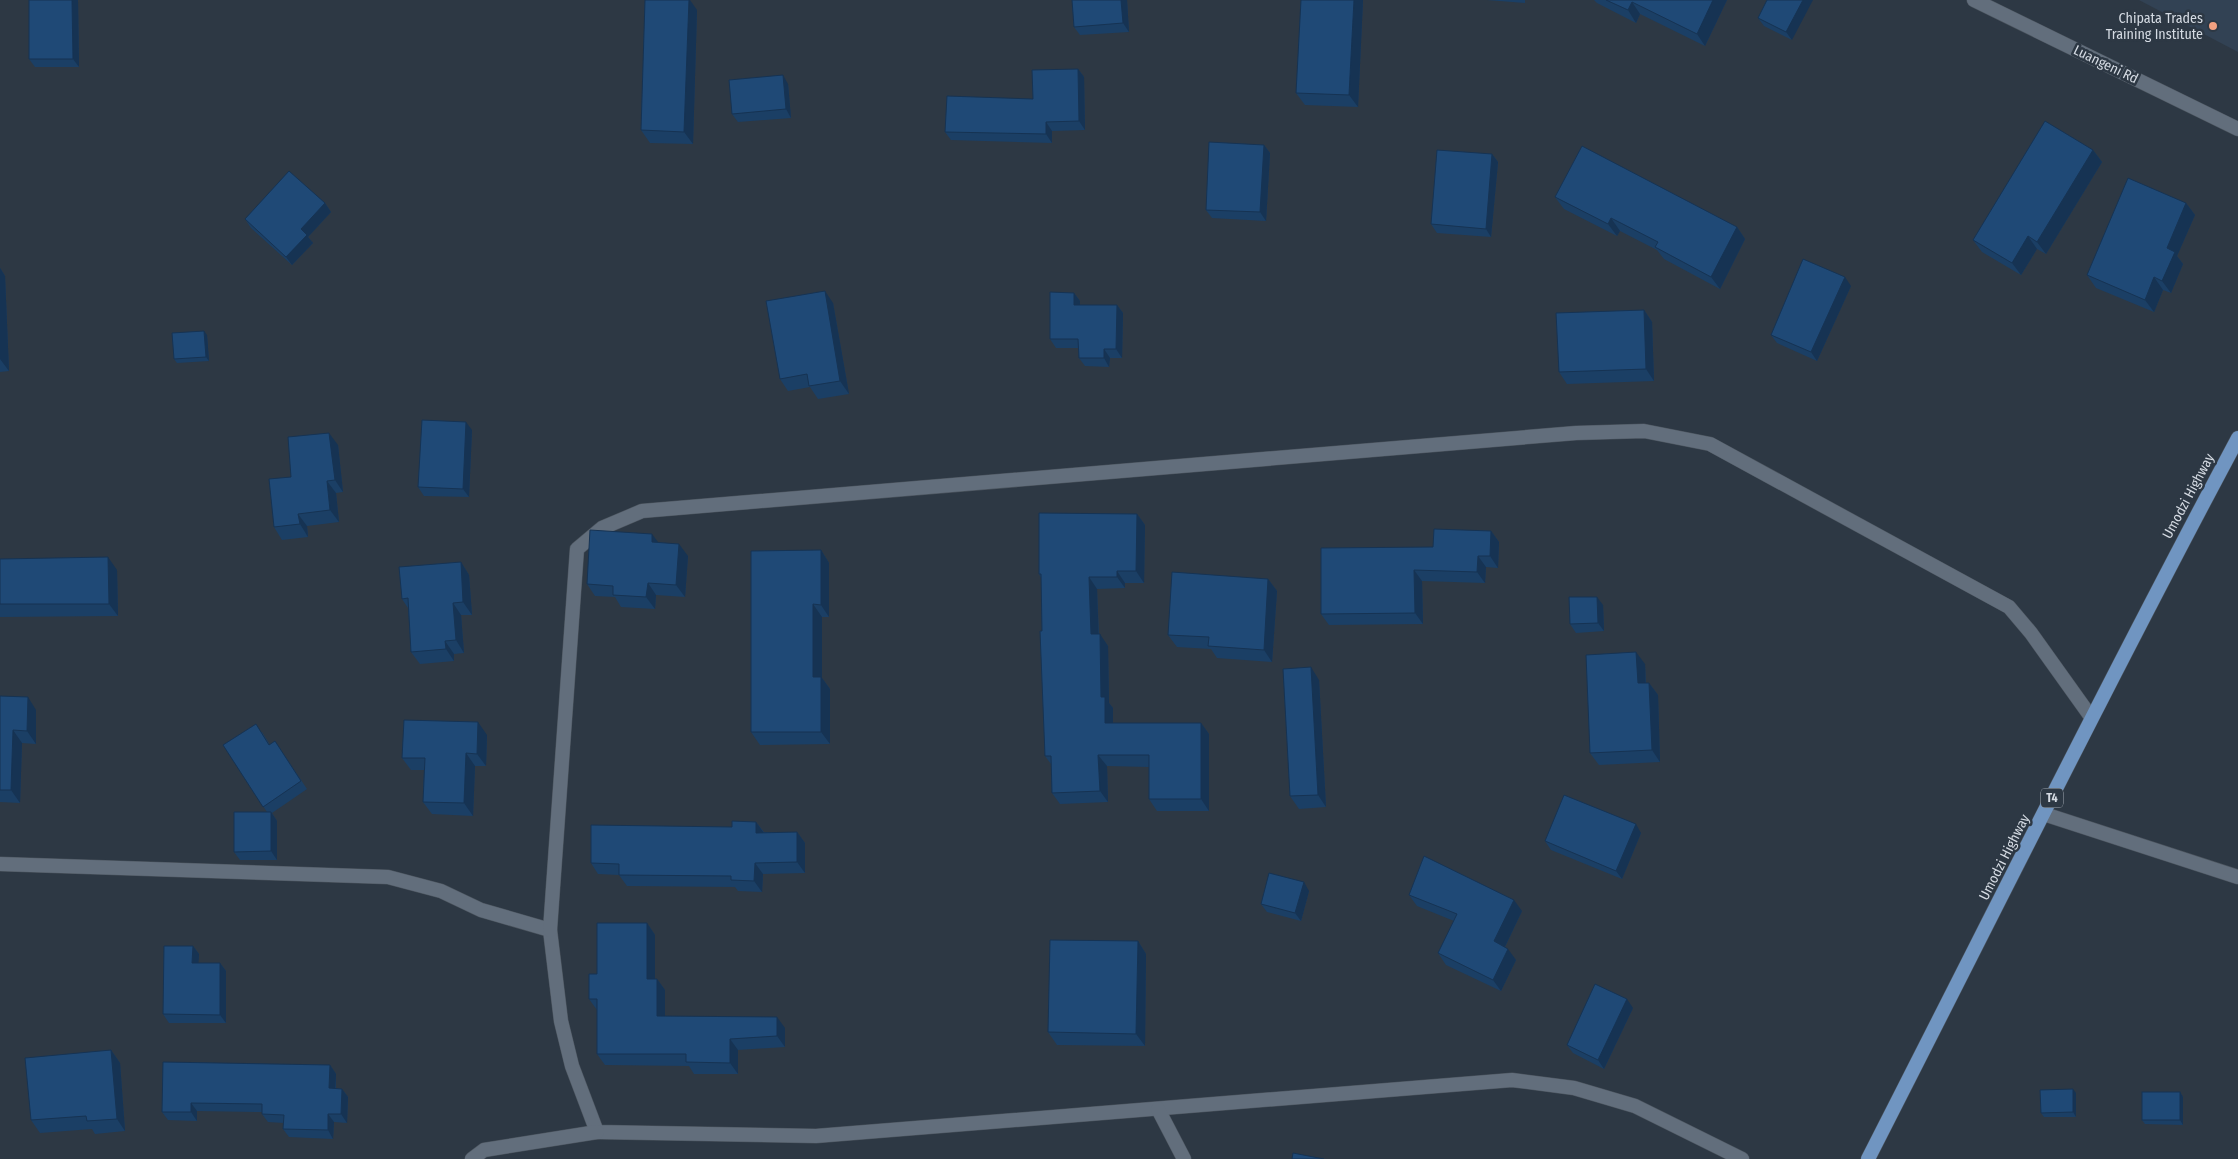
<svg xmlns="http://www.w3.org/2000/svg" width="2238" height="1159" viewBox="0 0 2238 1159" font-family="'Fira Sans Condensed',sans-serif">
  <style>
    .built { fill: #324254 }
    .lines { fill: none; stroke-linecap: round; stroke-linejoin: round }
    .minor-casing { stroke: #4b545e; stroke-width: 15 }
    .trunk-casing { stroke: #4b545e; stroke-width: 15 }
    .minor { stroke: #626e7c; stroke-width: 14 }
    .trunk { stroke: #7095c1; stroke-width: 14 }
    .wall { fill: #1b3f65 }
    .shaded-wall { fill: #163353 }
    .building { fill: #1f4976; stroke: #163353 }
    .poi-dot { fill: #f2a080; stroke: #2d3844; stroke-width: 2 }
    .labels { text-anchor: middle; stroke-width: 5; stroke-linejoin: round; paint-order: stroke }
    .shield { fill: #2d3844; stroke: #a3aab3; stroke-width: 1 }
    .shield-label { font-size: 12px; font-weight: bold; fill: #d5dbe3 }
    .poi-label { font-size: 14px; fill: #d5dbe3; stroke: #2d3844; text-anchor: end }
    .street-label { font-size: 14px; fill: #d5dbe3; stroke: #2d3844 }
  </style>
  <rect width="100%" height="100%" fill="#2d3844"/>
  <path class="built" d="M2139,0H2238V52Z"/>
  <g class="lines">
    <g class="minor-casing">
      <g id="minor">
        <path d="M1974,0L2238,129"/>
        <path d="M2044,814L2238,877"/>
        <path d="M0,864L388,877L441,891L481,910L550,930L561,1021L572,1066L597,1132L816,1136L1512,1080L1574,1088L1635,1106L1742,1159"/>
        <path d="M550,930L577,549L602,528L642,511L1576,433L1644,431L1710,444L2009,607L2031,633L2091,717"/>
        <path d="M1158,1109L1184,1159"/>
        <path d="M472,1159L484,1150L597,1132"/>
      </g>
    </g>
    <g class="trunk-casing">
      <path id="trunk" d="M1868,1159C1991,918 2111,676 2238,438"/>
    </g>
    <use href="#minor" class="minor"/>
    <use href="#trunk" class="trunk"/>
  </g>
  <g class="wall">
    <path d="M78,0L79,67H35L29,59Z"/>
    <path d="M1072,0H1127L1129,32L1080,35L1074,27Z"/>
    <path d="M1301,0H1363L1358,107L1305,105L1296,93Z"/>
    <path d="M1487,0H1525V3Z"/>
    <path d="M1594,0H1727L1705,46L1640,14L1636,23L1597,3Z"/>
    <path d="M1767,0L1792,40L1764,26L1758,18Z"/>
    <path d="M697,10L693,144L650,143L641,130Z"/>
    <path d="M1078,69L1084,77L1085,130L1052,131V143L951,140L945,132L1033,99Z"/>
    <path d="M788,84L791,118L738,122L732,114Z"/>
    <path d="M1264,145L1270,153L1266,221L1212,218L1206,210Z"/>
    <path d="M2093,150L2102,162L2046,254L2037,249L2021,275L1982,252L1973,240Z"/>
    <path d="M1492,154L1498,162L1491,237L1437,233L1431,224Z"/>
    <path d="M1555,197L1737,227L1745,239L1720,289L1664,259L1657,250L1620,231L1617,236L1564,209Z"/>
    <path d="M325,203L331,212L308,237L313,243L292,265L251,228L245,219Z"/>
    <path d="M2186,203L2195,215L2177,256L2183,264L2171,293L2163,290L2154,312L2096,288L2087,275Z"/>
    <path d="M0,268L5,276L9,371L0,372Z"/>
    <path d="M1851,286L1817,361L1777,343L1771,335Z"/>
    <path d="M1074,293L1080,301V305H1117L1123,313L1122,358H1110L1109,367L1085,366L1079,358V348H1056L1050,339Z"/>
    <path d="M833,303L849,394L818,399L810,387L788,391L780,379Z"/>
    <path d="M1644,310L1652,322L1654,381L1567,384L1559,372Z"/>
    <path d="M207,335L209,361L177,363L174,359Z"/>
    <path d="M472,430L469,497L424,496L418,487Z"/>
    <path d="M338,445L343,492L336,493L339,522L307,526L308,537L282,540L274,527L291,477Z"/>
    <path d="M1137,514L1145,525L1144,583H1125V588L1097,589L1099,634L1108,646L1109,703L1113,708V723H1201L1209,734V811H1157L1149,799V767L1107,766L1108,802L1060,804L1052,793L1051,764L1045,756L1041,578L1039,574Z"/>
    <path d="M1491,531L1499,542L1498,568L1486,567L1485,583L1422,581L1423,624L1329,625L1321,614L1433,547Z"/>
    <path d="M659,543L688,556L685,597L656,595L655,609L621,607L615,597L595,596L587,584Z"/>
    <path d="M821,550L829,563V617H822V678L830,689V744L760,745L751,732Z"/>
    <path d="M0,559L117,570L118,616L0,617Z"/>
    <path d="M461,562L469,575L472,615H461L464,653L454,654V661L420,664L411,652L408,608L402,599Z"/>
    <path d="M1268,579L1277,591L1272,662L1217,658L1211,649L1177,647L1168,635Z"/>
    <path d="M1603,605L1604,631L1576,633L1570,624Z"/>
    <path d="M1645,664L1646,683H1649L1658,695L1660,762L1599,765L1590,753Z"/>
    <path d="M1319,680L1326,807L1299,809L1290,796Z"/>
    <path d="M0,696L36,710V744L22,743L20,803L0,802Z"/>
    <path d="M262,732L270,745L275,741L307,789L272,813L277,821V860H240L234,852L267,812L223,745Z"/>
    <path d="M487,735L486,766H475L473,816L432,814L423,802L424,770H411L402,758Z"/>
    <path d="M756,822L764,832H797L805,843V873L763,874L762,892L738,891L735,887L627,886L619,875L598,874L591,863L732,827Z"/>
    <path d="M1641,833L1622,879L1551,850L1545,841Z"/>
    <path d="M1309,891L1301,921L1267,912L1261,904Z"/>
    <path d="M1409,895L1522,911L1505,947L1516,960L1501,991L1446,965L1438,953L1454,921L1417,906Z"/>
    <path d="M647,923L655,935V979H657L665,990V1016L785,1028V1047L738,1050V1074H694L689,1066L605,1065L597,1054V1010L589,999L597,974Z"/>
    <path d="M1138,941L1146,954L1145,1046L1057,1045L1048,1032Z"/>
    <path d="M193,946L199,954L198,963H220L226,971V1023H169L163,1014Z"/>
    <path d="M1633,1008L1604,1069L1573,1053L1567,1045Z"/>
    <path d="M111,1050L120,1063L125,1131L95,1134L92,1129L40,1133L31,1120Z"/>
    <path d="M163,1062L330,1065L336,1074V1089H342L348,1097L347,1123L334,1122L333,1139L289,1137L283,1129L284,1123L268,1122L262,1114V1112L197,1111V1121L168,1120L162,1112Z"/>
    <path d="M2180,1092L2183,1097V1125L2145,1124L2142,1120Z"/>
    <path d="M2076,1093V1117H2044L2041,1113Z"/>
  </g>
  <g class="shaded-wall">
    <path d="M72,0H78L79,67L73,59Z"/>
    <path d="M689,0H690L697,10L693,144L684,132Z"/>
    <path d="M1121,0H1127L1129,32L1123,23Z"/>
    <path d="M1354,0H1363L1358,107L1349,95Z"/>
    <path d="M1713,0H1727L1705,46L1697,34Z"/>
    <path d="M1803,0H1813L1792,40L1786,32Z"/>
    <path d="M1632,2L1640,14L1636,23L1628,10Z"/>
    <path d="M1078,69L1084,77L1085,130L1079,121Z"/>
    <path d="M783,75L788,84L791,118L786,109Z"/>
    <path d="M1046,122L1052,131V143L1046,134Z"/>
    <path d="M1264,145L1270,153L1266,221L1260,212Z"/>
    <path d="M2093,150L2102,162L2046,254L2037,242Z"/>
    <path d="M1492,154L1498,162L1491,237L1486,229Z"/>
    <path d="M325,203L331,212L308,237L313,243L292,265L286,257L301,229Z"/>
    <path d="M2186,203L2195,215L2177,256L2183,264L2171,293L2162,281L2167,248Z"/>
    <path d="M1611,218L1620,231L1617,236L1608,224Z"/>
    <path d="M1737,227L1745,239L1720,289L1711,277Z"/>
    <path d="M2028,236L2037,249L2021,275L2012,263Z"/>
    <path d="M0,268L5,276L9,371L0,359Z"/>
    <path d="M1845,277L1851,286L1817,361L1811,352Z"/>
    <path d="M2154,277L2163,290L2154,312L2145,300Z"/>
    <path d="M825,291L833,303L849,394L840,381Z"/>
    <path d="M1074,293L1080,301V313L1074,305Z"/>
    <path d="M1117,305L1123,313L1122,358L1116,349Z"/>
    <path d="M1644,310L1652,322L1654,381L1646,369Z"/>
    <path d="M204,331L207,335L209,361L206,357Z"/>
    <path d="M1104,349L1110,358L1109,367L1104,358Z"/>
    <path d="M466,422L472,430L469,497L463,489Z"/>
    <path d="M329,433L338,445L343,492L335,480Z"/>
    <path d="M327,481L336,493L339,522L330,510Z"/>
    <path d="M298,514L307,526L308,537L300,524Z"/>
    <path d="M1137,514L1145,525L1144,583L1136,571Z"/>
    <path d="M1491,531L1499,542L1498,568L1490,556Z"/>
    <path d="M652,534L661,546L652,542Z"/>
    <path d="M679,544L688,556L685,597L676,585Z"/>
    <path d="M821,550L829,563V617L821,605Z"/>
    <path d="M1478,556L1486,567L1485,583L1477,572Z"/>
    <path d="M108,557L117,570L118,616L109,604Z"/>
    <path d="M461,562L469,575L472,615L463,602Z"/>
    <path d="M1414,570L1422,581L1423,624L1415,613Z"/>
    <path d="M1117,571L1125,583V588L1117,577Z"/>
    <path d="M1089,577L1097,589L1099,646L1091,634Z"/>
    <path d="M1268,579L1277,591L1272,662L1264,650Z"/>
    <path d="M648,583L656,595L655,609L646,597Z"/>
    <path d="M1597,597L1603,605L1604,631L1598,623Z"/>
    <path d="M453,603L461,615L464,653L456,640Z"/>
    <path d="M813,604L822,617V678L830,689V744L821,732L813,677Z"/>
    <path d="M1100,634L1108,646L1109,703L1113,708V734L1105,723L1101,697Z"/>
    <path d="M445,641L454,654V661L446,649Z"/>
    <path d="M1636,652L1645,664L1646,696L1638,683Z"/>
    <path d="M1311,667L1319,680L1326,807L1318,795Z"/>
    <path d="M1649,683L1658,695L1660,762L1652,750Z"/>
    <path d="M28,697L36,710V744L27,731Z"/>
    <path d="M478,722L487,735L486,766L477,754Z"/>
    <path d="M1201,723L1209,734V811L1201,799Z"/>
    <path d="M13,730L22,743L20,803L11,790Z"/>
    <path d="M466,753L475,766L473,816L464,803Z"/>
    <path d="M1098,755L1107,766L1108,802L1100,791Z"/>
    <path d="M271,812L277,821V860L271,851Z"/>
    <path d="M756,822L764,833H756Z"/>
    <path d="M1636,824L1641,833L1622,879L1616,871Z"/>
    <path d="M797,832L805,843V873L797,862Z"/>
    <path d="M755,863L763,874L762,892L754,881Z"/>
    <path d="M1304,882L1309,891L1301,921L1295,913Z"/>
    <path d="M1514,900L1522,911L1502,953L1494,941Z"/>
    <path d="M647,923L655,935V990L647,979Z"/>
    <path d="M1138,941L1146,954L1145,1046L1136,1034Z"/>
    <path d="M193,946L199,954L198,971L192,963Z"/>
    <path d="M1508,949L1516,960L1501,991L1493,980Z"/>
    <path d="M220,963L226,971V1023L220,1015Z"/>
    <path d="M657,979L665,990V1027L657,1016Z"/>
    <path d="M1627,999L1633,1008L1604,1069L1598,1060Z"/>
    <path d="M777,1017L785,1028V1047L777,1036Z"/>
    <path d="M730,1039L738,1050V1074L730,1063Z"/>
    <path d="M111,1050L120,1063L125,1131L117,1119Z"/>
    <path d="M330,1065L336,1074L335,1097L329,1088Z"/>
    <path d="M342,1089L348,1097L347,1123L341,1114Z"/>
    <path d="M2073,1089L2076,1093V1117L2073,1112Z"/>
    <path d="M2180,1092L2183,1097V1125L2180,1120Z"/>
    <path d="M191,1103L197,1111V1121L191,1112Z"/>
    <path d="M328,1114L334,1122L333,1139L328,1130Z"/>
  </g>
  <g class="building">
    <path d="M29,0H72L73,59H29Z"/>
    <path d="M645,0H689L684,132L641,130Z"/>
    <path d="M1072,0H1121L1123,23L1074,27Z"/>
    <path d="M1301,0H1354L1349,95L1296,93Z"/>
    <path d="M1606,0H1713L1697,34L1632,2L1628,10Z"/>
    <path d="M1767,0H1803L1786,32L1758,18Z"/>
    <path d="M1078,69L1079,121L1046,122V134L945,132L947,96L1033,99L1032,70Z"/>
    <path d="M783,75L786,109L732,114L729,80Z"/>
    <path d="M2045,121L2093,150L2037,242L2028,236L2012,263L1973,240Z"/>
    <path d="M1209,142L1264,145L1260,212L1206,210Z"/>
    <path d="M1582,146L1737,227L1711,277L1655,247L1658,242L1611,218L1608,224L1555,197Z"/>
    <path d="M1437,150L1492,154L1486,229L1431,224Z"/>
    <path d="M289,171L325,203L301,229L307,235L286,257L245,219Z"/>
    <path d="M2128,178L2186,203L2167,248L2175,252L2162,281L2154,277L2145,300L2087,275Z"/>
    <path d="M1803,259L1845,277L1811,352L1771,335Z"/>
    <path d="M825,291L840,381L809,386L807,374L780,379L766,301Z"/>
    <path d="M1050,292L1074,293V305H1117L1116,349H1104V358H1079L1078,339H1050Z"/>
    <path d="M1644,310L1646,369L1559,372L1556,313Z"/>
    <path d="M204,331L206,357L174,359L172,333Z"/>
    <path d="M422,420L466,422L463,489L418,487Z"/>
    <path d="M329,433L335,480L327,481L330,510L298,514L300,524L274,527L269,479L291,477L288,437Z"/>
    <path d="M1039,513L1137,514L1136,571H1117V577H1089L1091,634H1100L1101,697H1105V723H1201V799H1149V755H1098L1100,791L1052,793L1051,756H1045L1040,631H1042L1041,574H1039Z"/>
    <path d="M1434,529L1491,531L1490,556H1478L1477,572L1414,570L1415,613L1321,614V548L1433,547Z"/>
    <path d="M590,530L652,534V542L679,544L676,585L648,583L646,597L613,595V586L587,584Z"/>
    <path d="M821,550V605L813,604V677H821V732H751V551Z"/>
    <path d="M108,557L109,604H0V559Z"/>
    <path d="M461,562L463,602L453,603L456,640L445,641L446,649L411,652L408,598L402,599L399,567Z"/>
    <path d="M1172,572L1268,579L1264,650L1208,646L1209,637L1168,635Z"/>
    <path d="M1569,597H1597L1598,623L1570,624Z"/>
    <path d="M1636,652L1638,683H1649L1652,750L1590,753L1586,655Z"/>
    <path d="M1311,667L1318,795L1290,796L1283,669Z"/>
    <path d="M0,696L28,697L27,731L13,730L11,790H0Z"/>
    <path d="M404,720L478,722L477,754L466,753L464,803L423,802L425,758H402Z"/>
    <path d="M256,724L269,745L275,741L301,781L263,807L223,745Z"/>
    <path d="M1564,795L1636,824L1616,871L1545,841Z"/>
    <path d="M234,812H271V851L234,852Z"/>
    <path d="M732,821L756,822V833L797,832V862L755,863L754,881L731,880V876L619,875V864L591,863V825L732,827Z"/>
    <path d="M1424,856L1514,900L1494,941L1508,949L1493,980L1438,953L1457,914L1409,895Z"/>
    <path d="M1269,873L1304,882L1295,913L1261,904Z"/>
    <path d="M597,923H647V979H657V1016L777,1017V1036L730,1039V1063L686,1062V1054H597V999H589V974H597Z"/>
    <path d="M1050,940L1138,941L1136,1034L1048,1032Z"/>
    <path d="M164,946H193L192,963H220V1015L163,1014Z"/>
    <path d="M1595,984L1627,999L1598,1060L1567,1045Z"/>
    <path d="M111,1050L117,1119L87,1121L86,1116L31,1120L25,1058Z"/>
    <path d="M163,1062L330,1065L329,1088L342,1089L341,1114H328V1130L283,1129L284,1115L262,1114V1104L191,1103V1112H162Z"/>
    <path d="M2073,1089V1112L2041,1113L2040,1090Z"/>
    <rect x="2142" y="1092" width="38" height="28"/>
    <path d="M1293,1153L1324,1159H1292Z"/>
  </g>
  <circle class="poi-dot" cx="2213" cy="26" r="5"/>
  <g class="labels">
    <rect class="shield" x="2041" y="788.5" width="22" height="19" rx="4"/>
    <g class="shield-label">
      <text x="2052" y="802">T4</text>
    </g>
    <g class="poi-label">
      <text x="2203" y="23">Chipata Trades<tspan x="2203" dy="16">Training Institute</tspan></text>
    </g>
    <g class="street-label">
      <text transform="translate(2106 64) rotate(26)" y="5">Luangeni Rd</text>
      <text transform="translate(2188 496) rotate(-62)" y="5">Umodzi Highway</text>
      <text transform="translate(2004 857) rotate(-63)" y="5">Umodzi Highway</text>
    </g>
  </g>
</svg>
